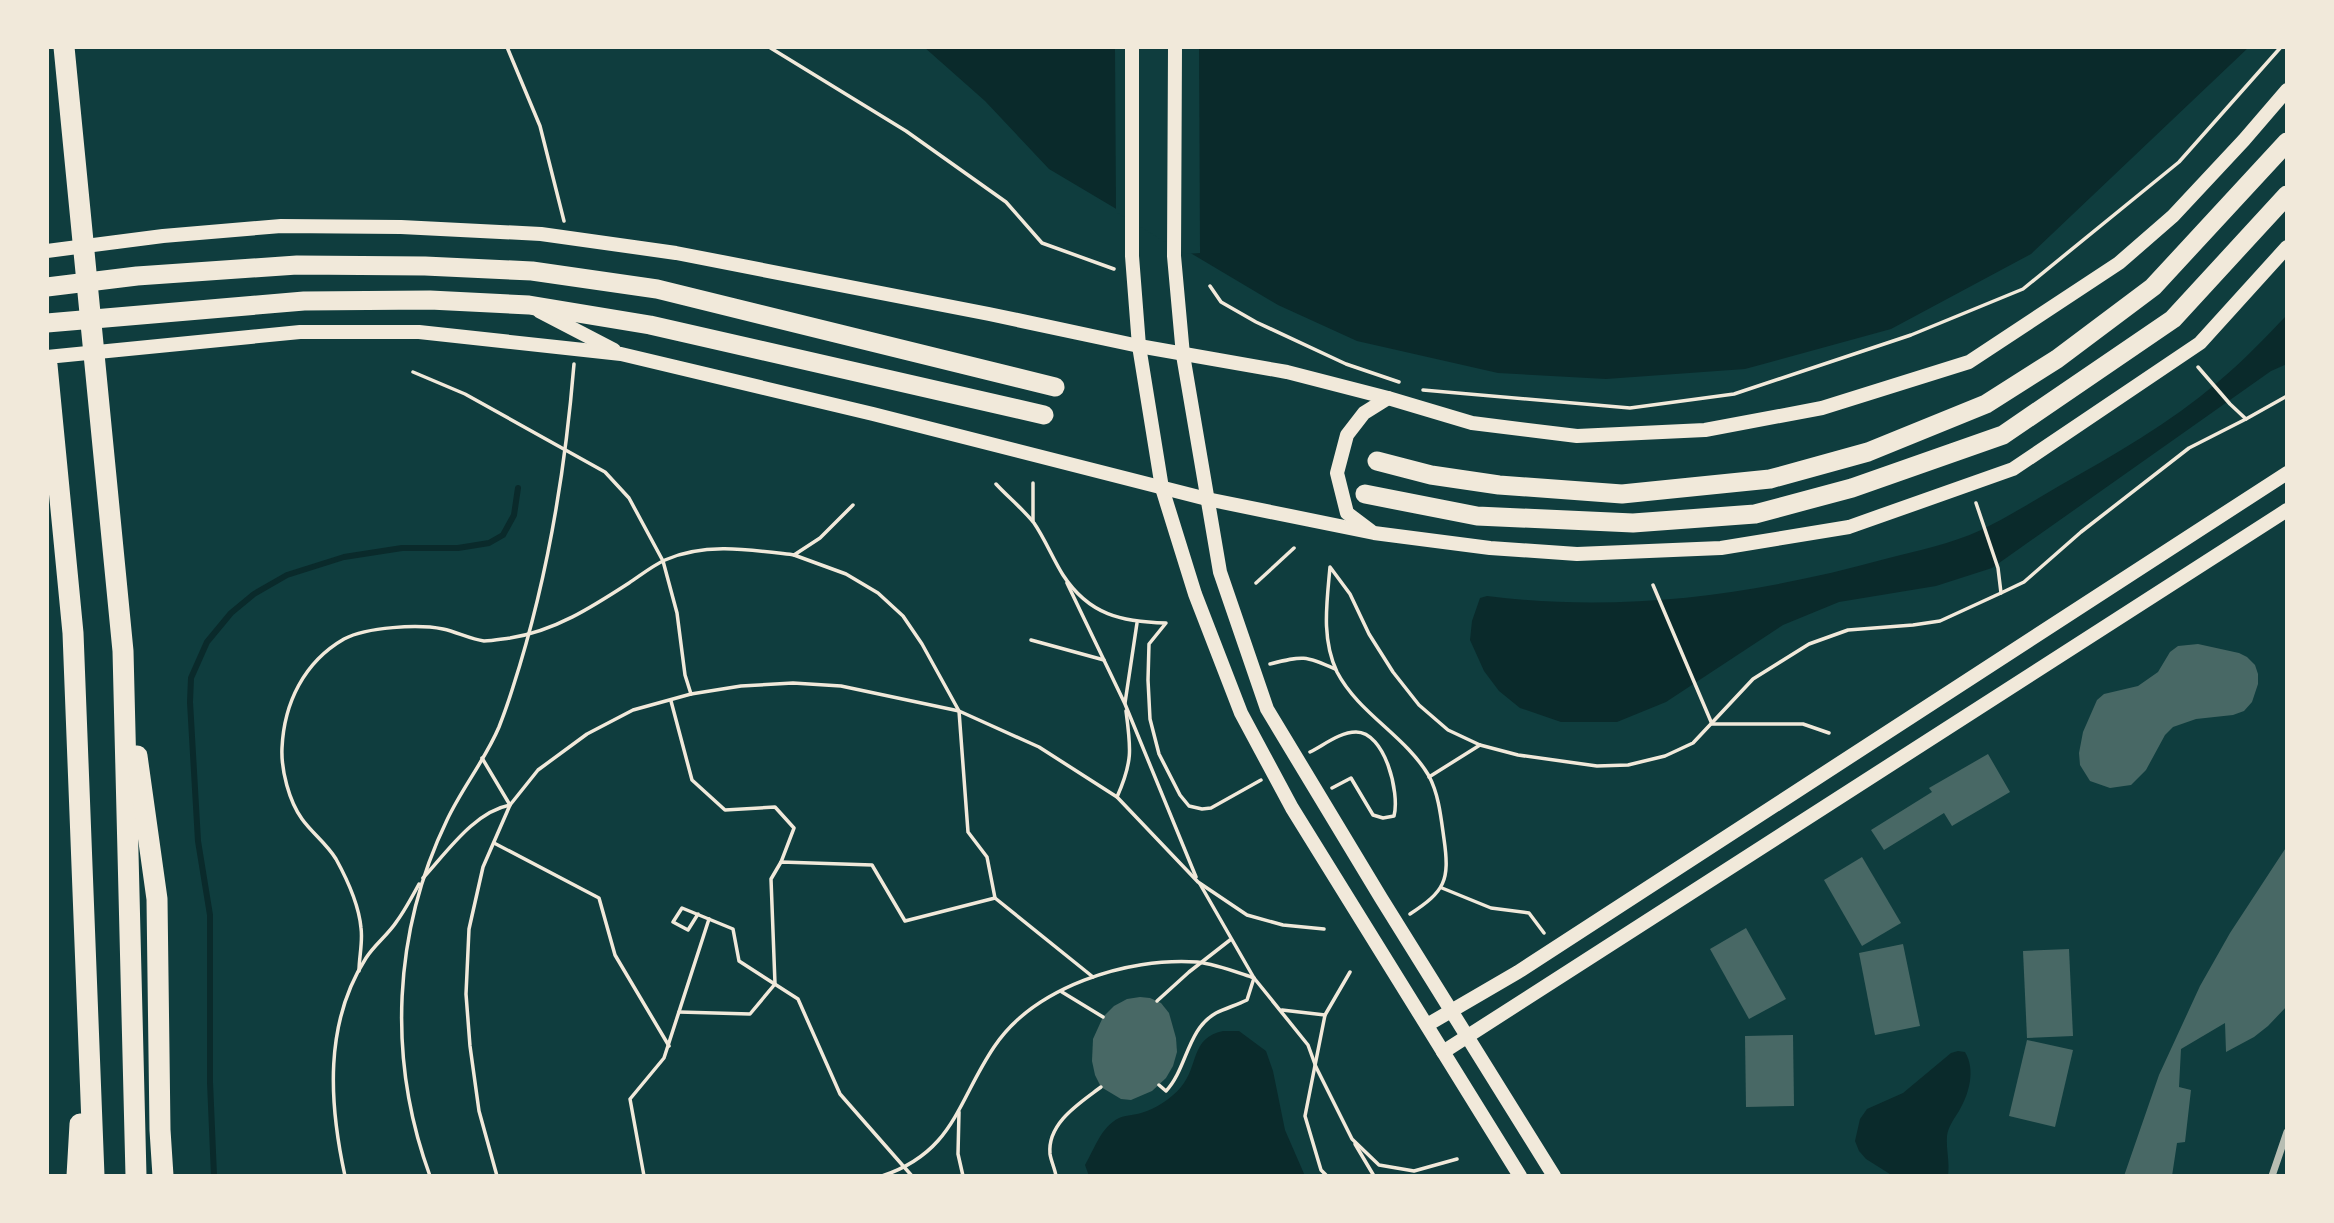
<svg xmlns="http://www.w3.org/2000/svg" width="2334" height="1223" viewBox="0 0 2334 1223" font-family="'DM Sans',sans-serif">
  <style>
    .water { fill: #0a2a2b }
    .pier { fill: #0f3d3e }
    .lines { fill: none; stroke-linecap: round; stroke-linejoin: round }
    .stream { stroke: #0a2a2b; stroke-width: 6 }
    .building { fill: #486865 }
    .path { stroke: #f1e9da; stroke-width: 3.5 }
    .minor { stroke: #b8beb3; stroke-width: 7 }
    .secondary { stroke: #f1e9da; stroke-width: 14 }
    .trunk { stroke: #f1e9da; stroke-width: 19 }
    .motorway { stroke: #f1e9da; stroke-width: 21 }
  </style>
  <rect width="100%" height="100%" fill="#0f3d3e"/>
  <g class="water">
    <path d="M924,47H2249L2031,254L1891,329L1745,369L1606,379L1498,373L1357,341L1278,305L1049,169L985,101Z"/>
    <path d="M2287,315V364L2271,371L1992,568L1936,586L1839,602L1783,625L1666,702L1617,722H1561L1520,708L1499,691L1484,671L1470,640L1472,621L1480,598L1487,596C1622,613 1754,595 1885,559C1916,551 1951,544 1981,530C2008,517 2033,501 2059,486C2114,455 2170,423 2218,382C2243,361 2265,338 2287,315Z"/>
    <path d="M1223,1031H1239L1266,1051L1273,1071L1285,1130L1305,1176H1089L1085,1165C1095,1148 1101,1127 1119,1118C1126,1115 1134,1115 1141,1113C1155,1109 1171,1099 1181,1087C1199,1066 1190,1038 1223,1031Z"/>
    <path d="M1958,1051L1965,1052C1976,1070 1969,1094 1959,1111C1954,1119 1948,1127 1947,1136C1946,1150 1950,1162 1948,1176H1893L1866,1159L1859,1151L1855,1141L1860,1119L1867,1109L1903,1093L1951,1053Z"/>
  </g>
  <path class="pier" d="M1115,47H1199L1200,253L1185,254L1116,212Z"/>
  <g class="lines">
    <path class="stream" d="M214,1176L210,1082V915L198,841L190,702L191,678L207,642L231,613L254,594L287,575L344,557L402,548H458L489,543L503,535L514,515L518,488"/>
  </g>
  <g class="building">
    <path d="M2198,644L2239,653L2247,657L2255,665L2258,674V684L2252,702L2244,711L2233,715L2196,719L2173,727L2165,735L2146,770L2131,785L2110,788L2090,781L2080,765L2079,753L2083,732L2097,700L2104,694L2138,686L2158,672L2170,652L2178,646Z"/>
    <path d="M1988,754L2010,792L1952,826L1944,813L1884,850L1871,830L1932,792L1929,788Z"/>
    <path d="M2287,846V1006L2268,1026L2254,1037L2226,1052L2225,1023L2181,1049L2179,1087L2191,1090L2185,1142L2177,1143L2172,1176H2124L2159,1075L2200,986L2230,933Z"/>
    <path d="M1862,857L1901,923L1862,946L1824,880Z"/>
    <path d="M1746,928L1786,999L1749,1019L1710,949Z"/>
    <path d="M1903,944L1920,1026L1875,1035L1859,953Z"/>
    <path d="M2069,949L2073,1036L2027,1038L2023,951Z"/>
    <path d="M1140,997L1150,998L1161,1003L1169,1013L1176,1038L1177,1052L1173,1066L1166,1078L1152,1091L1131,1100L1121,1099L1101,1087L1095,1075L1092,1061L1093,1039L1103,1017L1114,1006L1127,999Z"/>
    <path d="M1793,1035L1794,1106L1746,1107L1745,1036Z"/>
    <path d="M2027,1040L2073,1050L2055,1127L2009,1116Z"/>
  </g>
  <g class="lines">
    <g class="path">
      <path d="M507,47L540,126L564,221"/>
      <path d="M769,47L906,131L1006,202L1042,243L1114,269"/>
      <path d="M1210,286L1221,302L1256,322L1346,364L1399,382"/>
      <path d="M2198,367L2230,404L2246,419L2287,396"/>
      <path d="M413,372L465,394L605,472L629,498L663,561L677,613L685,675L691,694"/>
      <path d="M1423,390L1630,408L1734,394L1911,335L2023,289L2179,162L2281,47"/>
      <path d="M1033,483V521"/>
      <path d="M996,484C1008,497 1023,509 1034,523C1045,539 1053,559 1063,575C1089,615 1122,622 1166,623L1149,644L1148,680L1150,719L1159,754L1180,795L1189,806L1202,809L1211,808L1261,780"/>
      <path d="M1976,503L1998,568L2001,593L2024,582L2081,532L2189,448L2246,419"/>
      <path d="M853,505L820,538L794,555L846,574L878,593L903,616L922,644L959,711L968,832L987,857L995,898"/>
      <path d="M1067,583L1125,704L1196,877"/>
      <path d="M1256,583L1294,548"/>
      <path d="M1653,585L1712,724H1803L1829,733"/>
      <path d="M1031,640L1104,660"/>
      <path d="M1270,664C1302,656 1305,655 1335,669"/>
      <path d="M671,701L692,780L725,810L775,807L794,828L781,862"/>
      <path d="M1125,703L1137,623"/>
      <path d="M1310,752C1324,745 1340,732 1356,732C1385,732 1400,793 1394,816L1383,818L1373,815L1351,778L1332,788"/>
      <path d="M1429,777L1480,745"/>
      <path d="M1117,797C1133,761 1131,749 1126,711"/>
      <path d="M494,843L599,898L615,955L669,1046"/>
      <path d="M423,878C447,852 474,812 510,805L482,758"/>
      <path d="M1200,884L1254,978L1308,1045L1316,1067L1352,1139L1379,1165L1414,1171L1457,1159"/>
      <path d="M1442,888L1491,908L1529,913L1544,933"/>
      <path d="M698,914L688,930L673,922L682,908L733,929L739,961L798,999L840,1094L912,1176"/>
      <path d="M1410,914C1445,891 1450,881 1444,839C1441,818 1439,795 1429,776C1405,735 1359,714 1337,672C1321,638 1327,602 1330,567L1350,594L1369,634L1393,672L1419,705L1448,730L1480,745L1518,755L1597,766L1628,765L1665,756L1693,743L1753,679L1809,644L1848,630L1913,625L1940,621L2001,593"/>
      <path d="M359,971C359,957 363,942 361,928C359,906 347,879 336,859C327,844 312,833 302,819C289,801 281,770 282,748C284,703 304,662 344,639C367,627 418,624 443,629C457,632 470,639 484,641C492,641 502,639 510,638C555,631 592,607 629,583C641,575 652,566 665,560C706,542 752,550 795,555"/>
      <path d="M1062,992L1103,1017"/>
      <path d="M1157,1001L1189,972L1230,940"/>
      <path d="M1282,1010L1325,1015"/>
      <path d="M679,1012L750,1014L775,984L771,879L781,862L872,865L905,921L995,898L1093,977"/>
      <path d="M959,1112L958,1154L963,1176"/>
      <path d="M1355,1144L1374,1176"/>
      <path d="M345,1176C329,1103 324,1023 366,958C375,944 388,935 397,921C405,910 412,897 419,884"/>
      <path d="M430,1176C387,1059 393,932 447,820C462,788 485,760 499,727C504,714 509,700 513,687C547,582 565,474 574,364"/>
      <path d="M497,1176L479,1111L470,1046L466,994L469,929L483,867L510,805L538,770L587,734L633,710L691,694L741,686L793,683L841,686L959,711L1039,747L1117,797L1198,882L1247,915L1283,925L1324,929"/>
      <path d="M644,1176L630,1099L664,1058L709,919"/>
      <path d="M882,1176C954,1152 957,1102 994,1047C1034,987 1127,957 1197,962C1216,964 1236,972 1254,978L1247,1000C1237,1005 1226,1008 1216,1013C1187,1029 1187,1069 1166,1091L1159,1085"/>
      <path d="M1056,1176C1055,1169 1051,1161 1050,1154C1047,1123 1080,1103 1101,1087"/>
      <path d="M1327,1176L1321,1170L1305,1116L1325,1015L1350,972"/>
    </g>
    <path class="minor" d="M2272,1176L2287,1132"/>
    <g class="secondary">
      <path d="M1132,47V256L1139,346L1162,488L1195,594L1241,713L1292,808L1520,1176"/>
      <path d="M1175,47L1174,256L1183,355L1220,572L1267,709L1381,898L1554,1176"/>
      <path d="M47,251L163,236L281,226L401,227L541,234L676,253L989,314L1139,346L1287,372L1388,398L1472,423L1577,436L1705,430L1822,408L1969,362L2119,263L2173,216L2244,140L2287,90"/>
      <path d="M539,311L614,350"/>
      <path d="M47,357L300,332H419L621,354L873,414L1207,499L1374,533L1490,548L1577,554L1721,548L1849,527L2013,469L2200,343L2287,247"/>
      <path d="M1371,531L1347,513L1337,473L1347,435L1364,413L1388,398"/>
      <path d="M1427,1025L1518,972L2287,473"/>
      <path d="M1443,1052L2287,510"/>
    </g>
    <g class="trunk">
      <path d="M47,287L137,276L297,265L425,266L532,271L657,289L1055,387"/>
      <path d="M47,323L304,301L430,300L529,305L650,325L1044,415"/>
      <path d="M1377,461L1431,475L1499,485L1622,494L1770,479L1868,452L1986,404L2057,359L2153,287L2287,142"/>
      <path d="M1365,494L1477,516L1633,523L1755,514L1852,488L2003,435L2173,319L2287,195"/>
    </g>
    <g class="motorway">
      <path d="M64,47L123,651L136,1176"/>
      <path d="M47,365L73,633L94,1176"/>
      <path d="M137,756L157,899L160,1130L163,1176"/>
      <path d="M77,1176L80,1124"/>
    </g>
  </g>
  <rect width="2334" height="1223" fill="none" stroke="#f1e9da" stroke-width="98"/>
</svg>
